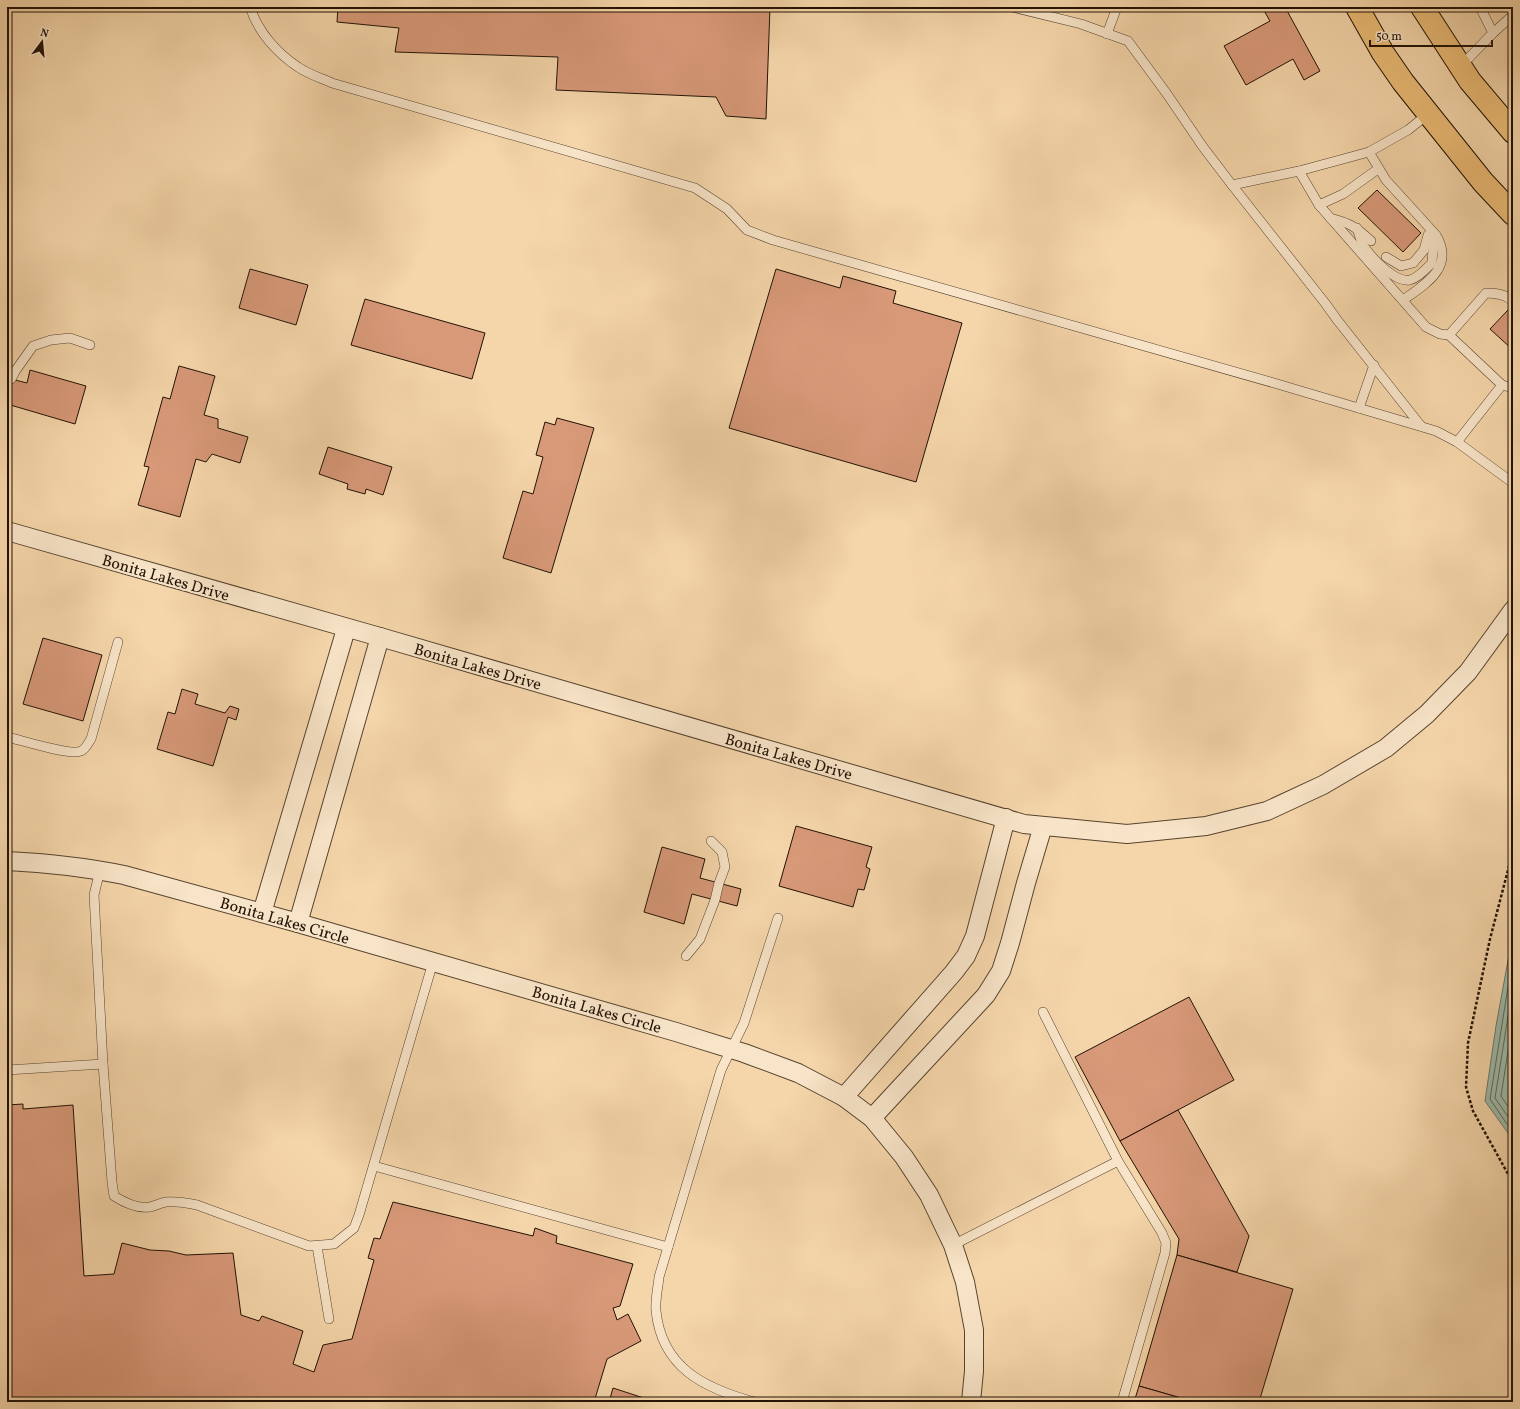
<svg xmlns="http://www.w3.org/2000/svg" width="1520" height="1409" viewBox="0 0 1520 1409" font-family="Vollkorn,serif">
  <style>
    .water { fill: #9cb9a9; stroke: #6b7667 }
    .lines { fill: none; stroke-linecap: round; stroke-linejoin: round }
    .shore { stroke: #5e6657; stroke-width: 1 }
    .building { fill: #d89979; stroke: #211205 }
    .lane-casing { stroke: #56432e; stroke-width: 10 }
    .street-casing { stroke: #56432e; stroke-width: 20 }
    .primary-casing { stroke: #211205; stroke-width: 24 }
    .path { stroke: #211205; stroke-width: 2.5; stroke-dasharray: 3 2; stroke-linecap: butt }
    .lane { stroke: #f8e4c8; stroke-width: 9 }
    .street { stroke: #f8e4c8; stroke-width: 18 }
    .primary { stroke: #eabb75; stroke-width: 22 }
    .labels { text-anchor: middle; stroke-width: 4; stroke-linejoin: round; paint-order: stroke }
    .street-label { font-size: 16px; fill: #211205; stroke: #f8e4c8 }
  </style>
  <rect width="100%" height="100%" fill="#f5d6aa"/>
  <filter id="stains"><feTurbulence type="fractalNoise" baseFrequency=".005" numOctaves="4"/><feColorMatrix values="0 0 0 0 .2 0 0 0 0 .09 0 0 0 0 .02 0 0 0 .5 -.17"/></filter>
  <radialGradient id="worn" r=".72"><stop offset=".6" stop-color="#630" stop-opacity="0"/><stop offset="1" stop-color="#630" stop-opacity=".3"/></radialGradient>
  <path class="water" d="M1513,933V1140L1485,1101L1496,1026Z"/>
  <g class="lines">
    <g class="shore">
      <path d="M1513,956L1490,1099L1513,1133"/>
      <path d="M1513,985L1495,1098L1513,1124"/>
      <path d="M1513,1019L1501,1096L1513,1114"/>
    </g>
  </g>
  <g class="building">
    <path d="M338,7H770L766,119L726,116L716,97L556,90L558,57L395,52L399,28L337,22Z"/>
    <path d="M1262,7H1285L1320,71L1304,80L1293,59L1246,85L1224,46L1270,21Z"/>
    <path d="M1377,190L1421,233L1403,252L1358,208Z"/>
    <path d="M250,269L308,285L296,325L239,308Z"/>
    <path d="M776,269L840,288L843,276L896,291L893,303L962,323L916,482L729,428Z"/>
    <path d="M365,299L485,333L472,379L351,345Z"/>
    <path d="M1508,310L1513,315V350L1490,329Z"/>
    <path d="M179,366L215,376L204,415L218,419V428L248,437L240,463L212,454L206,462L196,459L180,517L138,505L149,467L144,466L163,397L170,399Z"/>
    <path d="M30,370L86,386L75,424L7,404V378L27,383Z"/>
    <path d="M557,418L594,428L551,573L503,558L523,491L533,494L543,457L536,455L545,422L555,425Z"/>
    <path d="M328,447L392,467L383,495L366,489L365,494L347,489L348,484L319,474Z"/>
    <path d="M43,638L102,655L83,721L23,704Z"/>
    <path d="M182,689L198,694L195,704L225,713L230,706L239,709L236,720L228,717L213,766L157,749L168,712L175,714Z"/>
    <path d="M796,826L872,847L866,867L870,869L864,890L858,889L853,907L779,886Z"/>
    <path d="M662,847L705,859L700,878L741,889L737,906L692,894L684,924L644,912Z"/>
    <path d="M1189,997L1234,1080L1120,1141L1075,1057Z"/>
    <path d="M23,1104V1109L73,1105L84,1276L114,1274L122,1243L150,1250L169,1251L186,1255L233,1253L241,1315L259,1321L262,1316L303,1331L293,1364L314,1372L323,1345L352,1339L374,1260L368,1258L374,1238L380,1239L393,1202L533,1236L535,1228L557,1236L556,1243L633,1264L620,1306L613,1308L617,1320L628,1314L641,1341L607,1359L594,1402H7V1105Z"/>
    <path d="M1178,1110L1249,1236L1237,1272L1177,1255L1179,1239L1120,1141Z"/>
    <path d="M1177,1255L1293,1289L1259,1402H1195L1139,1386Z"/>
    <path d="M1139,1386L1195,1402H1134Z"/>
    <path d="M613,1388L656,1402H609Z"/>
  </g>
  <g class="lines">
    <g class="lane-casing">
      <g id="lane">
        <path d="M250,7C258,32 277,53 298,67C308,74 321,78 332,83L695,188L727,209L747,230L773,240L1274,383L1436,431L1457,442L1513,483"/>
        <path d="M1012,7L1081,24L1128,41L1167,94L1203,147L1232,185L1299,171L1369,152L1408,130L1428,114"/>
        <path d="M1493,33L1513,15"/>
        <path d="M1107,34L1117,7"/>
        <path d="M1460,67L1493,33L1480,7"/>
        <path d="M1369,152L1386,180L1436,235C1455,267 1426,284 1403,300"/>
        <path d="M1299,171L1319,205L1426,327L1440,334L1449,335L1502,385L1513,388"/>
        <path d="M1232,185L1325,303L1338,321L1421,426"/>
        <path d="M1319,205L1343,194L1378,169"/>
        <path d="M1330,218C1350,223 1356,227 1371,241"/>
        <path d="M1357,228C1359,234 1361,243 1365,248C1373,259 1395,283 1410,280C1418,278 1427,268 1432,263L1433,249L1429,236"/>
        <path d="M1386,257L1401,266L1413,263L1424,250L1428,235"/>
        <path d="M1449,335L1486,293C1496,293 1505,294 1513,301"/>
        <path d="M11,379L16,370L33,346L51,340L70,338L90,345"/>
        <path d="M1359,408L1374,365"/>
        <path d="M1457,442L1502,385"/>
        <path d="M7,737C21,740 70,756 81,751C86,749 88,743 91,739L118,642"/>
        <path d="M100,870L94,895L103,1064L112,1182L114,1196C125,1203 137,1209 150,1207C155,1206 160,1203 166,1202C177,1201 187,1203 197,1205L309,1246L334,1244L354,1228L359,1215L433,962"/>
        <path d="M686,956L700,939L715,900L719,883L725,867L722,852L711,841"/>
        <path d="M1043,1012L1118,1161L1162,1233L1166,1243L1165,1253L1122,1402"/>
        <path d="M7,1070L103,1064"/>
        <path d="M374,1166L668,1247"/>
        <path d="M953,1245L1118,1161"/>
        <path d="M317,1246L329,1319"/>
        <path d="M754,1402C704,1388 662,1368 656,1311C655,1300 658,1288 659,1277L721,1070L744,1023L778,918"/>
      </g>
    </g>
    <g class="street-casing">
      <g id="street">
        <path d="M7,531L380,637L1024,824L1127,834L1206,826L1267,811L1323,785L1386,748L1427,714L1468,672L1513,610"/>
        <path d="M7,861C47,863 85,867 124,875L298,923L676,1032L744,1053L798,1073L844,1097L872,1118L904,1157L929,1195L953,1245L965,1282L974,1330V1371L971,1402"/>
        <path d="M262,913L346,629"/>
        <path d="M298,923L380,637"/>
        <path d="M844,1097L954,972L966,956L975,936L1006,818"/>
        <path d="M872,1118L986,995L1001,971L1010,943L1026,883L1043,826"/>
      </g>
    </g>
    <g class="primary-casing">
      <g id="primary">
        <path d="M1357,7L1383,53L1403,82L1483,182L1513,214"/>
        <path d="M1422,7L1470,81L1513,132"/>
      </g>
    </g>
    <path class="path" d="M1513,851L1490,939L1468,1043L1466,1087L1473,1111L1513,1183"/>
    <use href="#lane" class="lane"/>
    <use href="#street" class="street"/>
    <use href="#primary" class="primary"/>
  </g>
  <g class="labels">
    <g class="street-label">
      <text transform="translate(166 577) rotate(16)" y="6">Bonita Lakes Drive</text>
      <text transform="translate(478 666) rotate(16)" y="6">Bonita Lakes Drive</text>
      <text transform="translate(789 756) rotate(16)" y="6">Bonita Lakes Drive</text>
      <text transform="translate(285 920) rotate(16)" y="6">Bonita Lakes Circle</text>
      <text transform="translate(597 1009) rotate(16)" y="6">Bonita Lakes Circle</text>
    </g>
  </g>
  <rect width="1520" height="1409" fill="none" stroke="#f5d6aa" stroke-width="24"/>
  <rect x="8" y="8" width="1504" height="1393" fill="none" stroke="#211205" stroke-width="2"/>
  <rect x="12" y="12" width="1496" height="1385" fill="none" stroke="#211205"/>
  <g transform="translate(42 42) rotate(16)" stroke="#f8e4c8" stroke-width="3" paint-order="stroke">
  <path d="M0-3L7 15L0 10L-7 15Z" fill="#211205"/>
  <text y="-6" font-size="11" font-weight="bold" text-anchor="middle" fill="#211205">N</text>
  </g>
  <path d="M1370 40v6h122v-6" fill="none" stroke="#211205" stroke-width="2"/>
  <text x="1376" y="40" font-size="12" fill="#211205" stroke="#f8e4c8" stroke-width="3" paint-order="stroke">50 m</text>
  <rect width="100%" height="100%" filter="url(#stains)"/>
  <rect width="100%" height="100%" fill="url(#worn)"/>
</svg>
